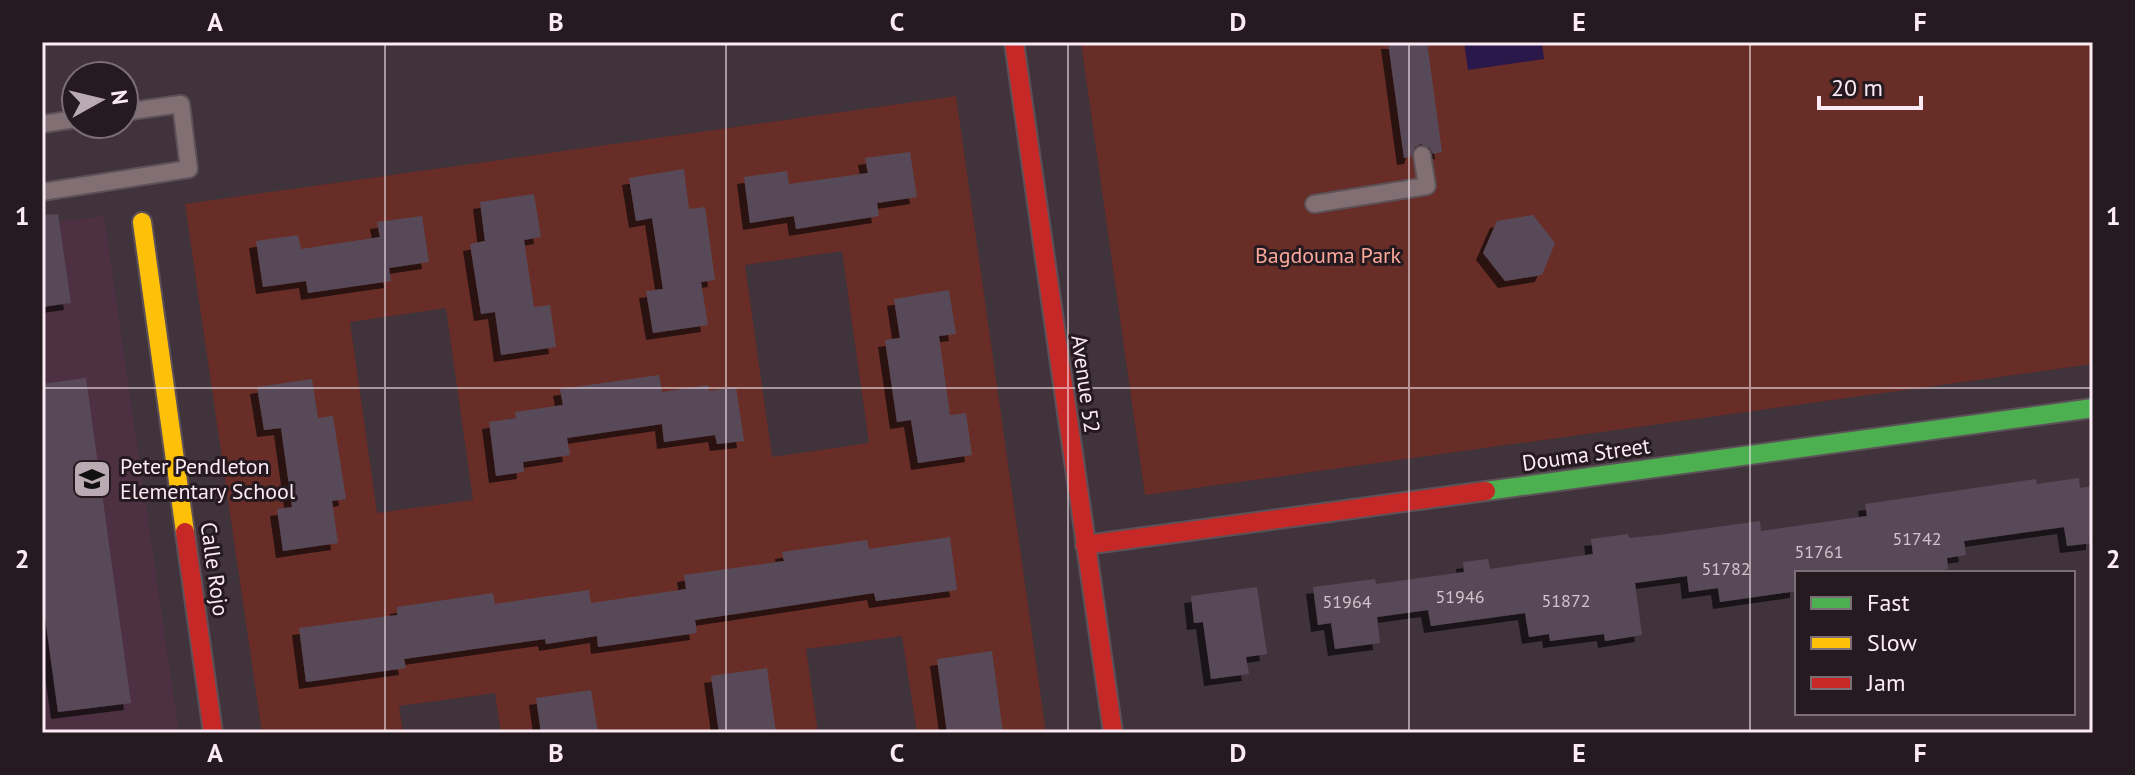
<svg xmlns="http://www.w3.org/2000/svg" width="2135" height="775" viewBox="0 0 2135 775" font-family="'PT Sans',sans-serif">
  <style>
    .built { fill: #4d3042 }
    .green { fill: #672d26; fill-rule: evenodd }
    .water { fill: #2b184a }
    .building { fill: #594a58; filter: url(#shadow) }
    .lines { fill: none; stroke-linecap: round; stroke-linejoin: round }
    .lane-casing { stroke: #5d5158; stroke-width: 20 }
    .fast-casing { stroke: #5d5158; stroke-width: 22 }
    .slow-casing { stroke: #5d5158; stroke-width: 22 }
    .jam-casing { stroke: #5d5158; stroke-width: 22 }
    .lane { stroke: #816f73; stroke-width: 16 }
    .fast { stroke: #4caf50; stroke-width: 18 }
    .slow { stroke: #ffc107; stroke-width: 18 }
    .jam { stroke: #c62828; stroke-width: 18 }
    .grid { fill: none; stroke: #fcebf4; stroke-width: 2; stroke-opacity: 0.55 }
    .labels { text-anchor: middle; stroke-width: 6; stroke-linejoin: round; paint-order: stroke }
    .number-label { font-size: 18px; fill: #d3c3cd }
    .park-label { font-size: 22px; fill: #fba89a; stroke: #251a20 }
    .street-label { font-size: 22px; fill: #fcebf4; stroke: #251a20 }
    .poi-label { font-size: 22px; fill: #fcebf4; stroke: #251a20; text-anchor: start }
    .neatline { fill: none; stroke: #fcebf4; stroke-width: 3 }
    .grid-label { font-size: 26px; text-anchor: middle; font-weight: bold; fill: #fcebf4 }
  </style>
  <defs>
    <filter id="shadow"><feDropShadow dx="-7" dy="7" stdDeviation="0" flood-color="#0009"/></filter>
  </defs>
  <rect width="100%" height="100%" fill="#40333b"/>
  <path class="built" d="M104,216L179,733H42V224Z"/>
  <g class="green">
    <path d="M1081,42H2093V364L1145,495Z"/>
    <path d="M956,96L1046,733H917L902,636L806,649L818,733H501L495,693L399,706L403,733H262L185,204ZM842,251L869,443L772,457L745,265ZM446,308L473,500L377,513L350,322Z"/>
  </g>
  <path class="water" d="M1464,42H1542L1544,59L1468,70Z"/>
  <g class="building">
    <path d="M1388,42H1427L1442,152L1433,154L1430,148L1421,144L1415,147L1411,157L1404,158Z"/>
    <path d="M910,152L917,197L877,203L879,216L796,229L794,216L750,223L744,177L787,171L789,184L868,173L865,158Z"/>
    <path d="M684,169L689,209L705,207L715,280L701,282L708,325L653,333L646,291L663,289L652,218L636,221L629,178Z"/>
    <path d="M534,194L541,237L524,240L534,307L550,305L556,347L501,355L495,312L481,314L470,244L485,241L480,202Z"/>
    <path d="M58,214L71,303L42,307V215Z"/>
    <path d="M1533,215L1555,243L1542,275L1505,281L1483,253L1497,221Z"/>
    <path d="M422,216L429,262L389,268L391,281L308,293L306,281L263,287L256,241L298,235L301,249L380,237L377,222Z"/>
    <path d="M949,290L956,334L939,336L950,415L966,413L972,455L918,463L911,420L897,422L885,340L900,338L894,299Z"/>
    <path d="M659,375L662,392L708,385L709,391L736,387L744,441L717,444L715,435L664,442L662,424L567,438L570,455L523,462L524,472L496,476L489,422L516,418L515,412L563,405L560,389Z"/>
    <path d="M86,378L131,703L58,712L42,595V384Z"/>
    <path d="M312,379L318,418L333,416L346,499L332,501L338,543L283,551L277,509L292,507L281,428L264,430L257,387Z"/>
    <path d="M2079,478L2080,488L2093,486V543L2067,546L2064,527L1964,541L1966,555L1947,558L1948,569L1918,573H1797V591L1720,602L1718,588L1689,592L1687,576L1635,583L1642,635L1605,641L1604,634L1550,641L1549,634L1529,637L1525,613L1431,626L1428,610L1377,617L1380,643L1335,649L1331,623L1318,625L1313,587L1375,579L1376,584L1464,572L1463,562L1488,559L1490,569L1593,554L1591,539L1628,534L1629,538L1659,535L1760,521L1761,531L1867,516L1865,504L2036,479L2037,484Z"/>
    <path d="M950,537L957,590L876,601L874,593L695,620L697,633L598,647L597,636L546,644L545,639L404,659L406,668L306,682L299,628L397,615V607L493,593L495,604L589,590L591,603L686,589L684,575L784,561L782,552L867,540L869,549Z"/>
    <path d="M1257,587L1267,654L1246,657L1249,674L1211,679L1203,622L1194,623L1191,596Z"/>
    <path d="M992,651L1003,733H947L937,659Z"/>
    <path d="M767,668L776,733H719L711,676Z"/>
    <path d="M591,690L598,733H541L536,698Z"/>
  </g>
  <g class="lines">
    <g class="lane-casing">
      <g id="lane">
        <path d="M42,124L76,119"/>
        <path d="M42,192L189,169L181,104L124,112"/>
        <path d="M1314,204L1427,186L1422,155"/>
      </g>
    </g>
    <g class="fast-casing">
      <path id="fast" d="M1486,491L2093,408"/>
    </g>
    <g class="slow-casing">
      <path id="slow" d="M142,222L185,532"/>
    </g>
    <g class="jam-casing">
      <g id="jam">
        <path d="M1014,42L1113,733"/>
        <path d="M185,532L213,733"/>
        <path d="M1085,545L1486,491"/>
      </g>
    </g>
    <use href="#lane" class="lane"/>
    <use href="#fast" class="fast"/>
    <use href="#slow" class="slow"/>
    <use href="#jam" class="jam"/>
  </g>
  <path class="grid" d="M385,42V733M726,42V733M1068,42V733M1409,42V733M1750,42V733M42,388H2093"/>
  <defs>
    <g id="school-square" transform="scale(2)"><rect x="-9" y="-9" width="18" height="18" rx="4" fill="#baabb3" stroke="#251a20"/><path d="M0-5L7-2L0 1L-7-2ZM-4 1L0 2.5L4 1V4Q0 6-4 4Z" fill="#111"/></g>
  </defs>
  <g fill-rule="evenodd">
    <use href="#school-square" x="92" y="479"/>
  </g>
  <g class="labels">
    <g class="number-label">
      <text x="1917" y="545">51742</text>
      <text x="1819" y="558">51761</text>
      <text x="1726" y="575">51782</text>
      <text x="1460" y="603">51946</text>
      <text x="1566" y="607">51872</text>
      <text x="1347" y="608">51964</text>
    </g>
    <g class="park-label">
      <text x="1328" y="263">Bagdouma Park</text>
    </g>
    <g class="street-label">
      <text transform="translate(1086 384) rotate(82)" y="8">Avenue 52</text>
      <text transform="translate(1586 454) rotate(-8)" y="8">Douma Street</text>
      <text transform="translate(215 569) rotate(82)" y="8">Calle Rojo</text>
    </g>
    <g class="poi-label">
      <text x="120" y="474">Peter Pendleton<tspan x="120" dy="25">Elementary School</tspan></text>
    </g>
  </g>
  <rect width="2135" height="775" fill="none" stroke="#251a20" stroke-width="88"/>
  <rect x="1795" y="571" width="280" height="144" fill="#251a20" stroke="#7b6e75" stroke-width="2"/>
  <rect x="1811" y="597" width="40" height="12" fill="#4caf50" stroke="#7b6e75" stroke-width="2"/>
  <text x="1867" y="611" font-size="24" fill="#fcebf4">Fast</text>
  <rect x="1811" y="637" width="40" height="12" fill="#ffc107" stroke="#7b6e75" stroke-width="2"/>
  <text x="1867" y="651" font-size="24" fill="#fcebf4">Slow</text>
  <rect x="1811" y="677" width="40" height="12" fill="#c62828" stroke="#7b6e75" stroke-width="2"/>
  <text x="1867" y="691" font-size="24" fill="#fcebf4">Jam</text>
  <g transform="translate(100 100) rotate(82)"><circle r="38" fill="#251a20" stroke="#7b6e75" stroke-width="2"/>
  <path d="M0-6L14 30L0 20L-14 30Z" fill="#baabb3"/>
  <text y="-12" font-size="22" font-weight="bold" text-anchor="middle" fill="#fcebf4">N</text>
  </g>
  <path d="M1819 96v12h102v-12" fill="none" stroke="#fcebf4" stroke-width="4"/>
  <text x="1831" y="96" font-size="24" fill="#fcebf4" stroke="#251a20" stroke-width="6" paint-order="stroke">20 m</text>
  <rect x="44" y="44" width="2047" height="687" class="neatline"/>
  <g class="grid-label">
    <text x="215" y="31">A</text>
    <text x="556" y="31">B</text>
    <text x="897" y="31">C</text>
    <text x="1238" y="31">D</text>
    <text x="1579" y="31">E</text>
    <text x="1920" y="31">F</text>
    <text x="22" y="225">1</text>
    <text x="2113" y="225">1</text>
    <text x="22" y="568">2</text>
    <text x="2113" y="568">2</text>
    <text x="215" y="762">A</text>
    <text x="556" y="762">B</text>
    <text x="897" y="762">C</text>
    <text x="1238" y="762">D</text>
    <text x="1579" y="762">E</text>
    <text x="1920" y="762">F</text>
  </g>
</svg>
